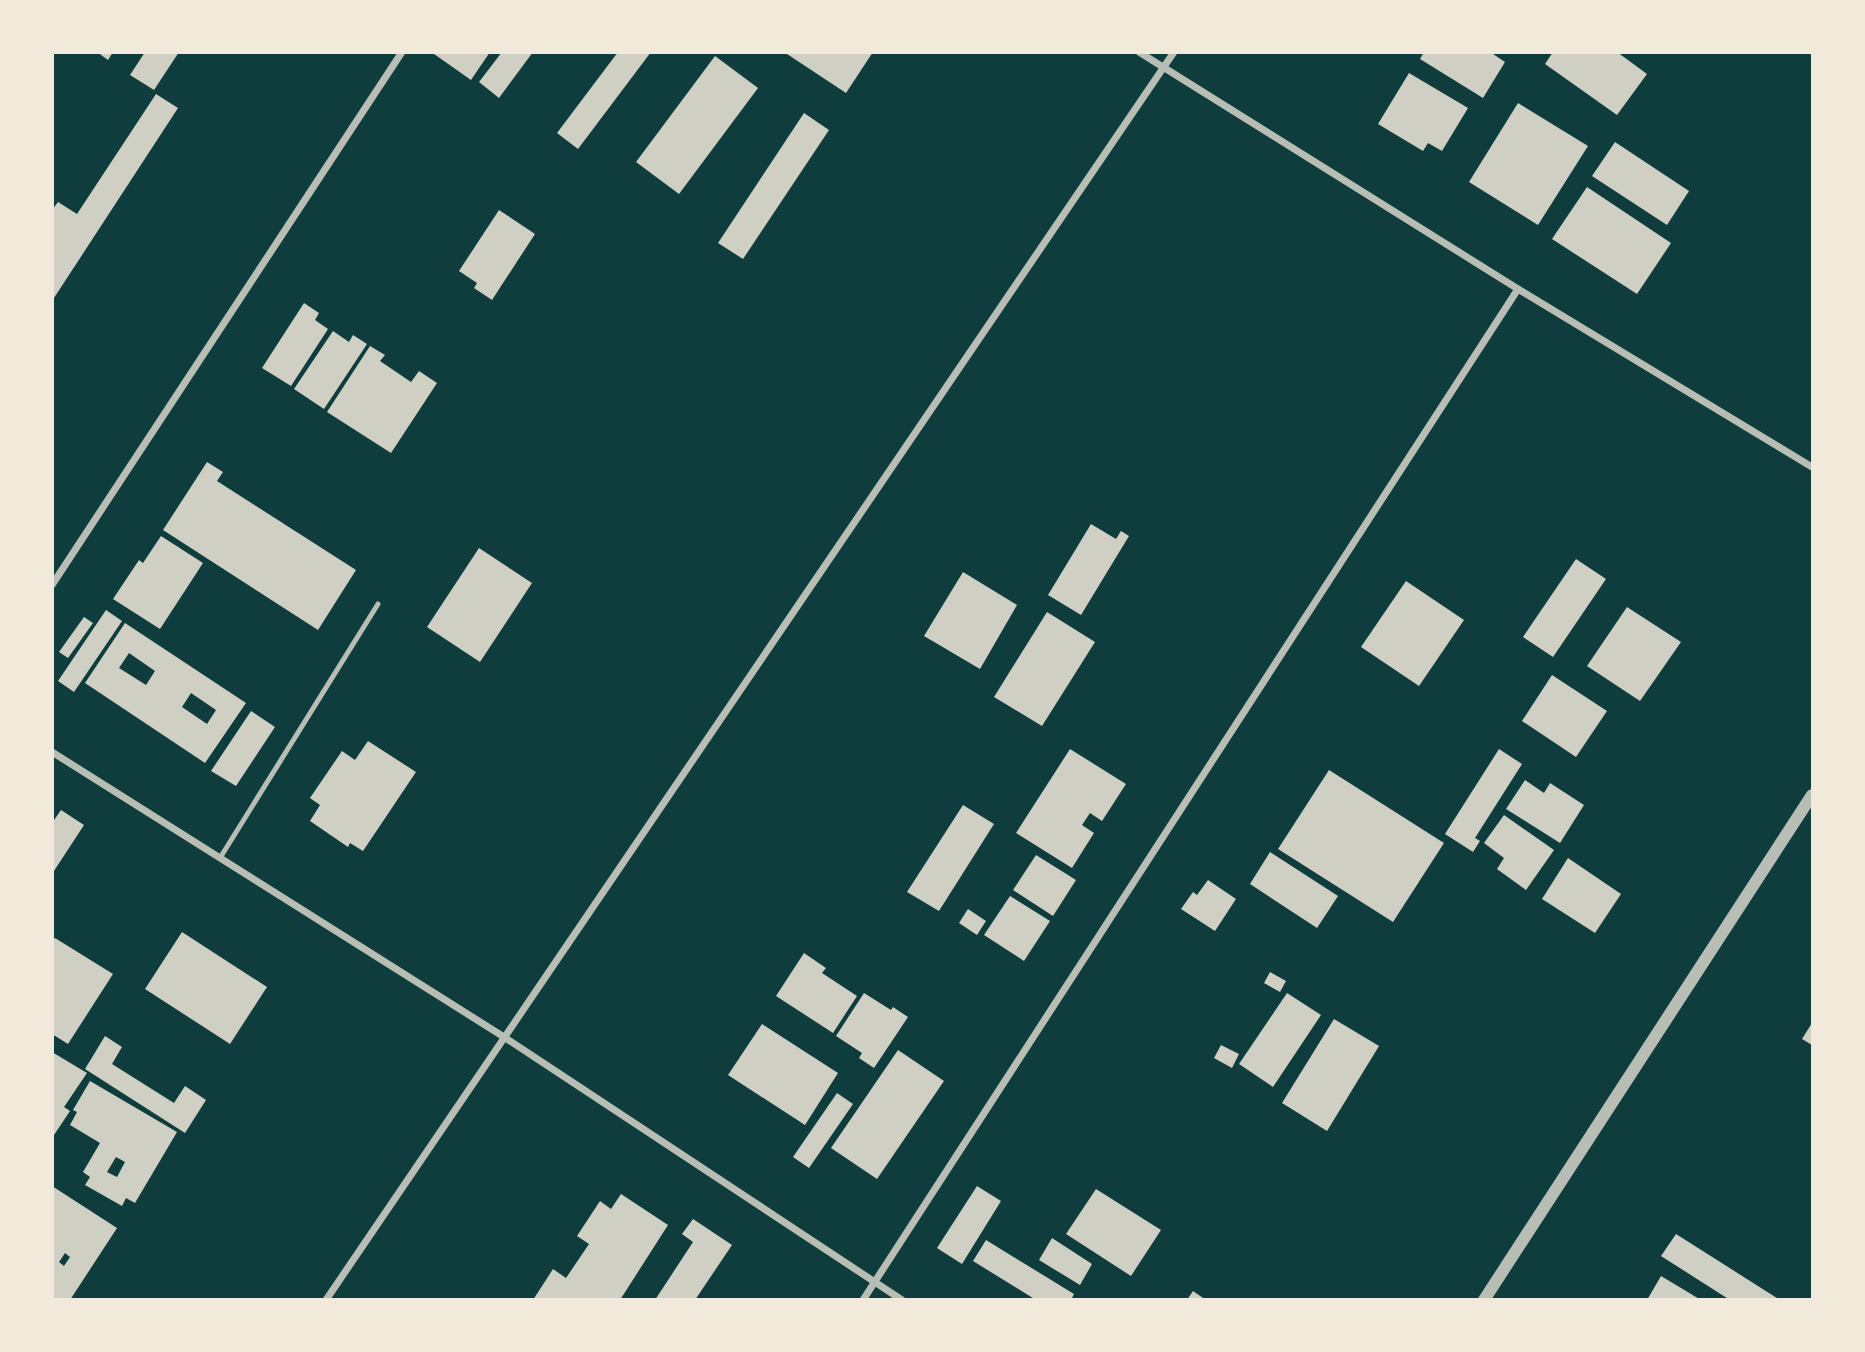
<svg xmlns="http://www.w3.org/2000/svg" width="1865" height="1352" viewBox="0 0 1865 1352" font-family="'Public Sans',sans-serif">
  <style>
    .building { fill: #cfcfc3; fill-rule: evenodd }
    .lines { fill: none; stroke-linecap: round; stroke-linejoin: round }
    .service { stroke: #b8beb3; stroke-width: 5 }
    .minor { stroke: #b8beb3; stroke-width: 7 }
    .tertiary { stroke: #b8beb3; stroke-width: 12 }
  </style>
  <rect width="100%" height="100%" fill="#0f3d3e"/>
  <g class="building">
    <path d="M97,52H113L108,60Z"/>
    <path d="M145,52H179L154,90L130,75Z"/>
    <path d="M436,52H490L471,80L434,54Z"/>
    <path d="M502,52H533L499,98L479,82Z"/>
    <path d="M618,52H651L578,149L557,133Z"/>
    <path d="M784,52H873L846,93Z"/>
    <path d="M1424,52H1490L1505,62L1483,98L1420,59Z"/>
    <path d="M1553,52H1617L1647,74L1617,115L1545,64Z"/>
    <path d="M715,56L758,88L679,194L636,162Z"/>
    <path d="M1409,73L1468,108L1442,151L1428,143L1423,151L1378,124Z"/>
    <path d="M156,94L178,108L52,301V210L58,202L77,214Z"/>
    <path d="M1518,103L1588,146L1538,225L1469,182Z"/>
    <path d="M804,113L829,130L743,259L718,243Z"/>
    <path d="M1615,142L1689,191L1667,225L1592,176Z"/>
    <path d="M1587,187L1671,243L1637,294L1552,239Z"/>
    <path d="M499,210L535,234L492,300L474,288L477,283L459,271Z"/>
    <path d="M304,303L319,313L315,320L328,329L291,386L262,368Z"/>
    <path d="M333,331L349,342L353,335L367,344L324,409L294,389Z"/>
    <path d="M370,346L385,355L380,361L411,382L419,371L437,383L391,453L327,412Z"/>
    <path d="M207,462L223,472L217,481L356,570L318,630L163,530Z"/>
    <path d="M1091,524L1116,539L1121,531L1129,536L1081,615L1048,595Z"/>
    <path d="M161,536L203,563L160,629L113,599L139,560L143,563Z"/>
    <path d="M479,548L532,583L480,662L427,627Z"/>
    <path d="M1576,559L1606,579L1553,657L1523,637Z"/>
    <path d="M963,572L1017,605L980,669L924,636Z"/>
    <path d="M1406,581L1464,620L1419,686L1361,647Z"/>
    <path d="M1627,607L1681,642L1640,701L1587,666Z"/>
    <path d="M106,610L122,621L74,692L58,681Z"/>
    <path d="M1047,612L1095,642L1042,726L994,697Z"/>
    <path d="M84,617L93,623L68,658L59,652Z"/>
    <path d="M125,623L246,703L205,763L85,683ZM129,653L155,671L146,685L119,668ZM191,693L216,710L207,724L182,707Z"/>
    <path d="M1552,675L1607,711L1576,757L1522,721Z"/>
    <path d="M251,711L275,727L236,786L211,771Z"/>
    <path d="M368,741L416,772L363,851L350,843L348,847L310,821L320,805L310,798L342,751L355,760Z"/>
    <path d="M1070,749L1126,784L1102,821L1090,813L1082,825L1094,833L1072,868L1016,833Z"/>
    <path d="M1499,749L1522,764L1475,838L1480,841L1473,852L1445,834Z"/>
    <path d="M1329,770L1444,843L1393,922L1278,849Z"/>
    <path d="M1525,780L1544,793L1550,783L1584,805L1560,843L1506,809Z"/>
    <path d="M963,805L994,824L939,911L907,892Z"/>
    <path d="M61,810L84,825L52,874V823Z"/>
    <path d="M1504,815L1554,850L1526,890L1497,869L1504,858L1484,843Z"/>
    <path d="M1270,852L1338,896L1317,928L1250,884Z"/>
    <path d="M1036,855L1076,880L1053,916L1013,890Z"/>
    <path d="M1568,858L1621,894L1595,933L1542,899Z"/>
    <path d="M1208,880L1236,899L1215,931L1181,909L1193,892L1197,895Z"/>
    <path d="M1010,896L1050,921L1024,961L984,935Z"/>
    <path d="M968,909L986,921L977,935L959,923Z"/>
    <path d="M182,932L267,987L230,1044L145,989Z"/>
    <path d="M55,938L113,974L68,1044L52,1034V941Z"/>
    <path d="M804,953L826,968L822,973L857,996L833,1033L776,996Z"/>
    <path d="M1270,972L1286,981L1280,992L1264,983Z"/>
    <path d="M864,993L891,1010L893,1007L908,1017L874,1068L859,1058L862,1053L836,1036Z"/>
    <path d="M1287,993L1321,1015L1273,1087L1239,1064Z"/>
    <path d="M1334,1019L1379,1046L1327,1131L1282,1103Z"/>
    <path d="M1812,1023V1045L1802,1039Z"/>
    <path d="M762,1024L838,1073L805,1125L728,1075Z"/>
    <path d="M105,1036L122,1047L112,1064L174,1103L185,1086L206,1100L185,1133L85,1069Z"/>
    <path d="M1221,1045L1239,1054L1232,1068L1214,1058Z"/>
    <path d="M898,1050L944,1081L877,1179L831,1148Z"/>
    <path d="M52,1052L87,1073L64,1107L70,1111L52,1138Z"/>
    <path d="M90,1081L177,1132L135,1203L126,1198L122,1206L85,1185L90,1177L83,1172L100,1143L70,1125L77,1112L73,1110ZM116,1157L125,1162L117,1177L107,1172Z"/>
    <path d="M837,1093L853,1104L809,1168L793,1157Z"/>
    <path d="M52,1186L117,1228L70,1300H52ZM65,1253L70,1257L64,1266L59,1262Z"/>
    <path d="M977,1186L1001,1201L962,1264L937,1248Z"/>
    <path d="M1096,1189L1161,1230L1131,1276L1066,1234Z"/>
    <path d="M621,1194L668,1225L620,1300H533L553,1269L566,1278L589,1244L577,1236L600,1201L611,1209Z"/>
    <path d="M693,1219L732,1245L695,1300H655L693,1242L682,1234Z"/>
    <path d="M1676,1234L1780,1300H1730L1661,1256Z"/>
    <path d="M1052,1238L1092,1264L1080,1285L1039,1260Z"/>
    <path d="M986,1240L1074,1294L1071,1300H1036L973,1261Z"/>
    <path d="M1661,1276L1701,1300H1647Z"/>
    <path d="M1193,1291L1206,1300H1187Z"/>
  </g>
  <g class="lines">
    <path class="service" d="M220,858L378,604"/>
    <g class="minor">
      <path d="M1139,52L1518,289L1812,467"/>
      <path d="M52,585L402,52"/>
      <path d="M52,752L504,1037L902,1300"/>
      <path d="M326,1300L1174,52"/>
      <path d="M863,1300L1518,289"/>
    </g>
    <path class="tertiary" d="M1484,1300L1812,795"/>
  </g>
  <rect width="1865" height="1352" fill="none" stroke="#f1e9da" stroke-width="108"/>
</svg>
